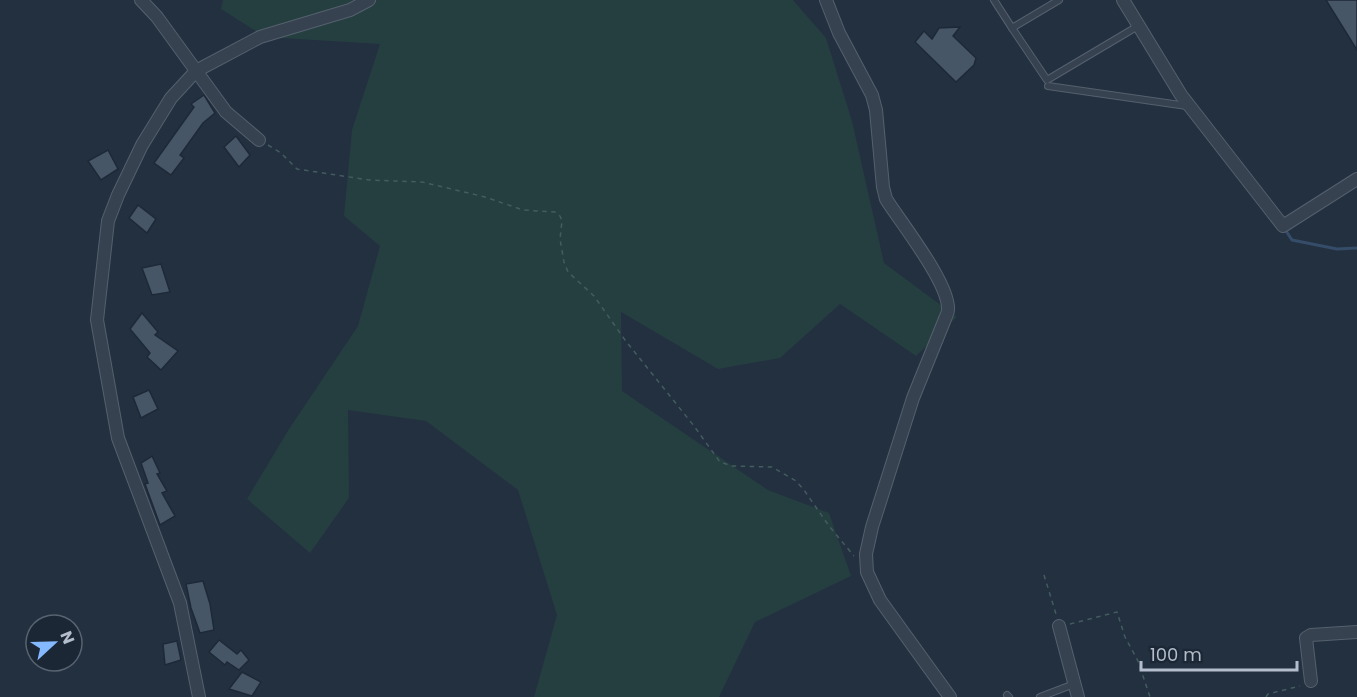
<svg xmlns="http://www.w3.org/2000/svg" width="1357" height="697" viewBox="0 0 1357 697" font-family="Poppins,sans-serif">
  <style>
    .green { fill: #253f41 }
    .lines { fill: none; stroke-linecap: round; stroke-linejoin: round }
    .stream { stroke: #354d68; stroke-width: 3 }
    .building { fill: #465667; stroke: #1e2937; stroke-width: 1.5 }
    .lane-casing { stroke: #55606e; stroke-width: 8 }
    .street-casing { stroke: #55606e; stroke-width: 14 }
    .path { stroke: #435c5e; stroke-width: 1.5; stroke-dasharray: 4.5 4.5; stroke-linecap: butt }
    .lane { stroke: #374250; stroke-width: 6 }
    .street { stroke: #374250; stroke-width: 12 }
  </style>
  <rect width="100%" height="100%" fill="#233040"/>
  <path class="green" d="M223,0H793L826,38L852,121L884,263L957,317L916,356L840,304L780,358L718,369L621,312L622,391L768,490L829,513L851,576L755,622L719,697H534L557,615L518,490L426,421L348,410L349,498L310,553L247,499L289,429L358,326L380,246L344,216L352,130L380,44L265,37L221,9Z"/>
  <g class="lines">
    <path class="stream" d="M1286,231L1292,240L1337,249L1357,248"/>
  </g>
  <g class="building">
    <path d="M1326,0H1357V50Z"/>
    <path d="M960,27L953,36L976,58L974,65L956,82L915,42L924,31L932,39L939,28Z"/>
    <path d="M204,95L215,113L203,123L180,155L184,158L171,175L154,163L194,107L191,104Z"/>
    <path d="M236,136L250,155L239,167L224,147Z"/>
    <path d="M108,150L118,169L101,180L88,161Z"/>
    <path d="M138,205L156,219L147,233L129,218Z"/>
    <path d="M161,264L170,292L152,295L142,268Z"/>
    <path d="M142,313L158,332L155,335L178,351L161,370L147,357L150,353L130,329Z"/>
    <path d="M149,390L158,409L141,418L133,397Z"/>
    <path d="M152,456L160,473L157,474L167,491L162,493L175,516L160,525L145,484L148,483L141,463Z"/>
    <path d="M203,581L210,604L214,630L200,633L191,608L186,584Z"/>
    <path d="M219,640L237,654L241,650L249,660L239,670L227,662L225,665L209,652Z"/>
    <path d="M177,641L181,660L165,665L163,644Z"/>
    <path d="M242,672L261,682L252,696L229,689Z"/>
  </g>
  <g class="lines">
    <g class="lane-casing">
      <g id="lane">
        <path d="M994,0L1012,28L1059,0"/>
        <path d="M1012,28L1047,80L1138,26"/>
        <path d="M1048,86L1187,106"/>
        <path d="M1007,695L1009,697"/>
        <path d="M1040,697L1074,684"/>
      </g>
    </g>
    <g class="street-casing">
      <g id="street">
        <path d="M141,0L157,17L226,112L259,140"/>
        <path d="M826,0L839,33L872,95L876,110L883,187L886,199C901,223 950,284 948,310C948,313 946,316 945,319L913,398L872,527L866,554L867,572L880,600L950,697"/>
        <path d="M1123,0L1181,95L1283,226L1357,179"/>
        <path d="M1059,626L1078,697"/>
        <path d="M1311,681L1306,638L1311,635L1357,632"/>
        <path d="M199,697L180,603L118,438L97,320L108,221L118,195L142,145L171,98L196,71L260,37L350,10L369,0"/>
      </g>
    </g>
    <g class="path">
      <path d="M268,145L281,153L297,169L369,180L422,182L485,197L523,210L555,212L560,216L562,221L560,239L564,262L568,272L594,296L625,340L694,426L720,462L732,466L772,467L796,481L804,490L829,526L854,556"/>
      <path d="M1044,575L1056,614"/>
      <path d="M1070,624L1117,612L1125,637L1138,661L1150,697"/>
      <path d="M1266,697L1268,694L1300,686"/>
    </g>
    <use href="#lane" class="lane"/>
    <use href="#street" class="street"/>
  </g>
  <g transform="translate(54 643) rotate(68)"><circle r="28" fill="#1c2735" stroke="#586371" stroke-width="1.5"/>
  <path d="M0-4.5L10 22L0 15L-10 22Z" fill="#84b8ff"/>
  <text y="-9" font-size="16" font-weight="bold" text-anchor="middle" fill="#b3bdcb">N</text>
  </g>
  <path d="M1141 661v9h156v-9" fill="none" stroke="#b3bdcb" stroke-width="3"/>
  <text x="1150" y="661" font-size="18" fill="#b3bdcb" stroke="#1c2735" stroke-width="4.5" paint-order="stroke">100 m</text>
</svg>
